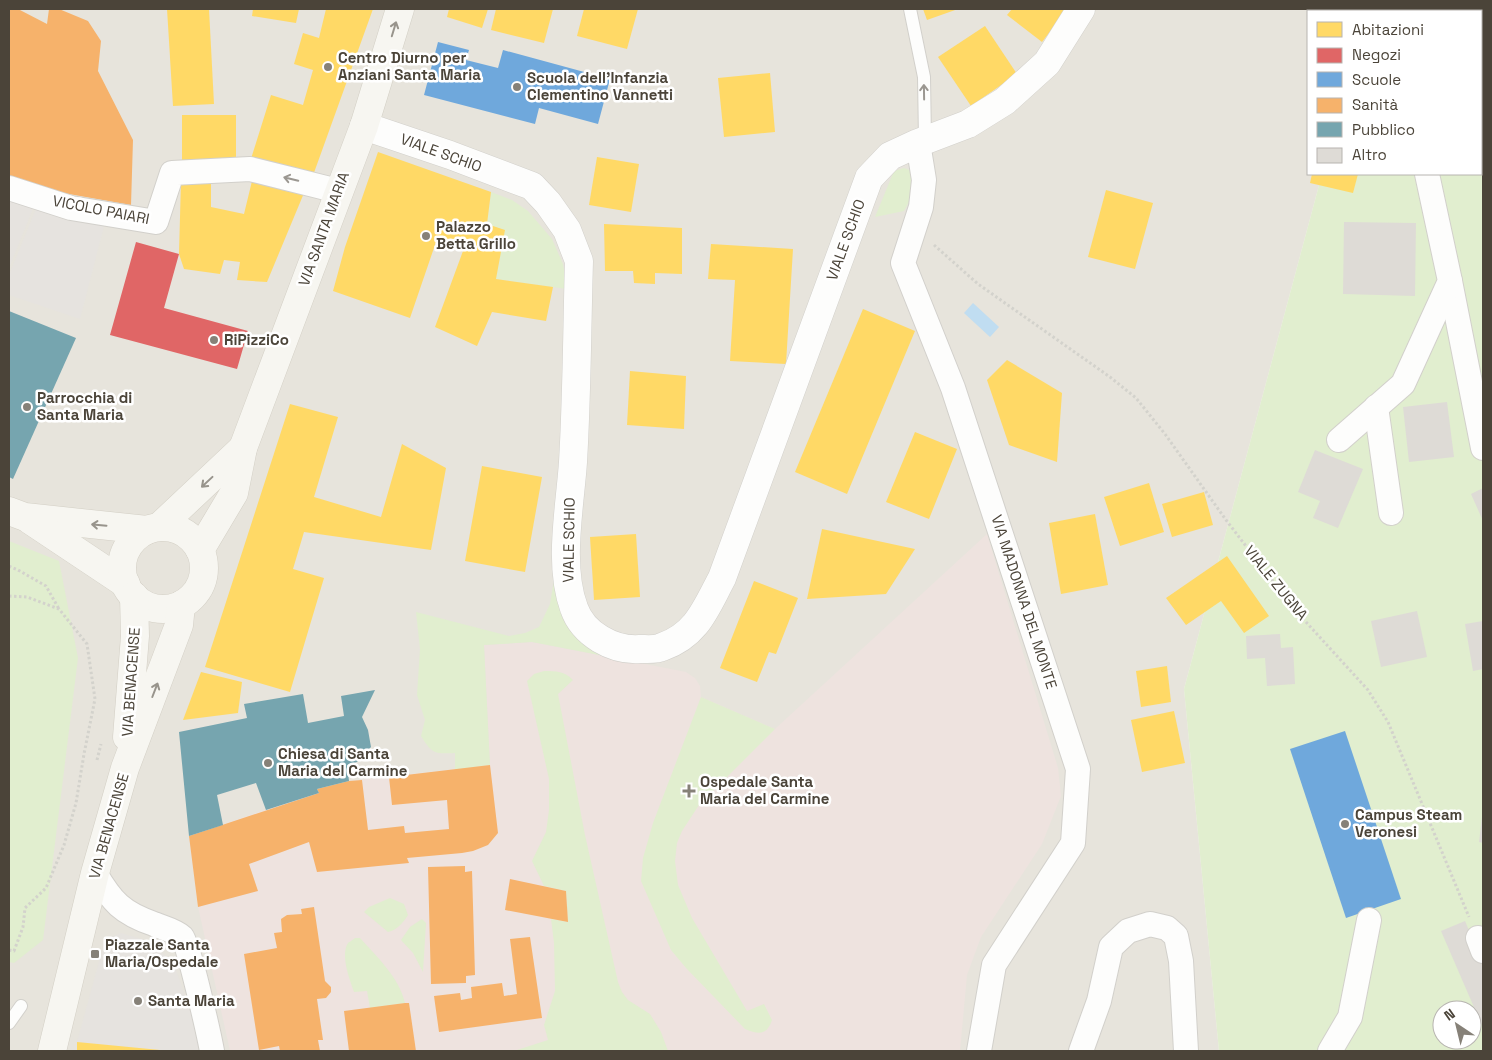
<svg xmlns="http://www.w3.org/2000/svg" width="1492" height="1060" viewBox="0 0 1492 1060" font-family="'Space Grotesk',sans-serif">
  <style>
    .residential { fill: #e7e4dc }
    .medical { fill: #eee3df }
    .green { fill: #e1eecf; fill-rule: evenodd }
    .parking { fill: #e6e3df }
    .water { fill: #c0ddf1 }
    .homes { fill: #ffd966 }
    .shops { fill: #e06666 }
    .schools { fill: #6fa8dc }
    .health { fill: #f6b26b }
    .public { fill: #76a5af }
    .building { fill: #dedbd6 }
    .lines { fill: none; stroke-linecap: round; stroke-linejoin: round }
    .service-casing { stroke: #d2d0cb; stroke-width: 14 }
    .minor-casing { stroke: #d2d0cb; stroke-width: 26 }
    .tertiary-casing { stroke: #d2d0cb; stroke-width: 29 }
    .secondary-casing { stroke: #d3cfc5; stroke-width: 29 }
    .path { stroke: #d3d2cc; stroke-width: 3; stroke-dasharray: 2.5 2.5; stroke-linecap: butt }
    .service { stroke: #fdfdfc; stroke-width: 12 }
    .minor { stroke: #fdfdfc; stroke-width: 24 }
    .tertiary { stroke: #fdfdfc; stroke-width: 28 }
    .secondary { stroke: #f7f6f1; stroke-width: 28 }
    .oneway { stroke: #98948c }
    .oneway2 { stroke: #9b9791 }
    .poi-dot { fill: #868178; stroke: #fff; stroke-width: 2 }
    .labels { text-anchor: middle; stroke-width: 5; stroke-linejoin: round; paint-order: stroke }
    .poi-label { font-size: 15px; font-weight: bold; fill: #4b4439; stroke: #fff; text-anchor: start }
    .street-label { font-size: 15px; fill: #4b4439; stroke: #fff }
  </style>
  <rect width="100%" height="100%" fill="#f4f2ee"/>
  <path class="residential" d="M9,9H1367V11H1308V174H1322L1184,689L1219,1051H9Z"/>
  <path class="medical" d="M987,534L1058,768L1061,796L1042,844L981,937L967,975L960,1051H230L198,907L189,836L349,781L490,765L484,645L532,642L686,672L695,678L700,686L701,697L775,729Z"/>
  <g class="green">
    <path d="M1367,9H1483V1051H1219L1184,689L1322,174H1481V11H1367ZM1442,1010H1472V1040H1442Z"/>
    <path d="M904,168L912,171C917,186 911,198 904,211L875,217L894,171Z"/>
    <path d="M491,192L512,200L528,211L552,239L563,264L567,289L496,279L500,257L487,224Z"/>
    <path d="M9,541L59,561L78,658L43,940L14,963L9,962Z"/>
    <path d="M554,580L556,596L561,612L620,659L532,642L484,645L490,765L455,770V753C435,754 432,754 421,736L425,720L417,695L420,649L416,612L509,636L525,633L539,627L550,604Z"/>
    <path d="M544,671C557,671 564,671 573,680L558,694L585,835L618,982L622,992L628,1000L650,1014L661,1032L668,1051H517V1050L548,1040L544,1025L555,991L554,943L551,919L568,922L566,891L544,886L532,861L546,832L549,810V779L527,681L534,674Z"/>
    <path d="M701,697L775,729L699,805L682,831L677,843L675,861L678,885L692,918L747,1011L764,1004L772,1020C767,1035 759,1035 745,1029L686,968L671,950L641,881L643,858L653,823Z"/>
    <path d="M390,898L404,904L408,915C403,923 397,930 388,932L364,912L369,907Z"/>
    <path d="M422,919L426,923L423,972L413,953L401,940L410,927Z"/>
    <path d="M355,938H360C377,957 399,977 405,1003L370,1008L367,991L354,992C350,980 340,955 348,943C348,943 354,939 355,938Z"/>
  </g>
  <g class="parking">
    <path d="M9,195L36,201L9,268Z"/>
    <path d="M38,204L105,222L80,319L9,295V275Z"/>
    <path d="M121,933L142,939L158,948L165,956L172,959L205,1051H175L77,1042L105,940Z"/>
  </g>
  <path class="water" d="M973,303L999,327L990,337L964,313Z"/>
  <g class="homes">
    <path d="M167,9H209L214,104L173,106Z"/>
    <path d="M253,9H299L296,23L252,16Z"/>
    <path d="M326,9H373L311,181L250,162L271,95L303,105L313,70L294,64L303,33L319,38Z"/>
    <path d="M449,9H488L482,28L447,17Z"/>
    <path d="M496,9H553L544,43L491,30Z"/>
    <path d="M584,9H638L627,49L577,36Z"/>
    <path d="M923,9H958L927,20Z"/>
    <path d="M1012,9H1064L1066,11L1042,42L1007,15Z"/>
    <path d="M985,26L1017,74L971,106L938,57Z"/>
    <path d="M770,73L775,132L724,137L718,78Z"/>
    <rect x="182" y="115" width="54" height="49"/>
    <path d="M378,152L491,192L487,224L505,230L496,279L553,287L546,321L492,312L477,346L435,327L463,251L436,242L410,318L333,291L345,247Z"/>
    <path d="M597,157L639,164L631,212L589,205Z"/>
    <path d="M1312,174H1358L1353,193L1310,183Z"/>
    <path d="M211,179V207L244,214L252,181L304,193L267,282L237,280L240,262L224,260L220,274L184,269L179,254L181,180Z"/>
    <path d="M1106,190L1153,203L1135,269L1088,257Z"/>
    <path d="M604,224L682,228V274L655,273V284L634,283L633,271H605Z"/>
    <path d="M711,244L793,249L786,364L730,361L735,280L708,279Z"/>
    <path d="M863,309L915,331L847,494L795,472Z"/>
    <path d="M1007,360L1062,393L1057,462L1009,445L987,380Z"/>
    <path d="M630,371L686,376L684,429L627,425Z"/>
    <path d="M290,404L338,417L314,497L381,517L402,444L446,468L431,550L304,532L293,569L324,578L290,692L205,667Z"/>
    <path d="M915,432L957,449L929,519L886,502Z"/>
    <path d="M482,466L542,477L525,572L465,561Z"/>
    <path d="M1149,483L1164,532L1120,546L1104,497Z"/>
    <path d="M1204,492L1213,525L1172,537L1162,504Z"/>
    <path d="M1095,514L1108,585L1061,594L1049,523Z"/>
    <path d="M822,529L915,549L886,594L807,599Z"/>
    <path d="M636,534L640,597L594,600L590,537Z"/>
    <path d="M1227,556L1269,616L1244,633L1221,601L1186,625L1166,598Z"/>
    <path d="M754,581L798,598L776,654L769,652L757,682L720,668Z"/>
    <path d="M1167,666L1171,702L1141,707L1136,671Z"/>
    <path d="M201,672L242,682L238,713L183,720Z"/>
    <path d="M1174,711L1185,763L1142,772L1131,720Z"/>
    <path d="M77,1042L160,1050V1051H77Z"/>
  </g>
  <path class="shops" d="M136,242L179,254L164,308L248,331L237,369L110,335Z"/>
  <g class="schools">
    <path d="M438,42L469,50L466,60L498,68L503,50L610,79L598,124L539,108L535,124L424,95Z"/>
    <path d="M1345,731L1401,899L1346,918L1290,749Z"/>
  </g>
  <g class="health">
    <path d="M9,9H18L47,24L49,9H59L88,21L101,41L98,71L133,140L131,205L24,186L9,181Z"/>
    <path d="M490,765L498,833L488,845L473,851L462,853L407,858L409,863L317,872L309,842L249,864L258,891L198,907L189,836L319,793L317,789L349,781L362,780L368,830L404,826L405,833L449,829L447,800L392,805L389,777Z"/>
    <path d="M465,866V872L472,871L475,975L466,976V983L431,984L428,867Z"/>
    <path d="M510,879L566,891L568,922L505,910Z"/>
    <path d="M314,907L325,981L331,987V992L326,998L317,999L323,1040H318L320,1051H280L279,1046L259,1050L244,954L277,948L274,933L282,932L281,919L287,915L302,914L301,909Z"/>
    <path d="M530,937L542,1018L439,1032L434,996L460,993L461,1000L472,998L471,987L502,983L504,996L517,994L510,939Z"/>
    <path d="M405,1003H409L416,1051H349L344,1011Z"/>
  </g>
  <g class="public">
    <path d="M9,311L76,338L13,479L9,477Z"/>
    <path d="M375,690L362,717L368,730L371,747L357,762L347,765L349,781L317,789L319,793L266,810L256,783L217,795L223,825L189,836L179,732L247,718L244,704L303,694L308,723L344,716L341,696Z"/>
  </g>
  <g class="building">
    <path d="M1344,222L1416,223L1415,296L1343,294Z"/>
    <path d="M1447,402L1454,457L1409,462L1403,407Z"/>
    <path d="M1315,450L1363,469L1338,528L1313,518L1320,501L1298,492Z"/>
    <path d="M1483,488V521L1471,494Z"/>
    <path d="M1417,611L1427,657L1381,667L1371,621Z"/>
    <path d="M1483,621V669L1473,671L1465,624Z"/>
    <path d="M1280,634L1281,648L1293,647L1295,684L1267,686L1265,658L1247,659L1246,636Z"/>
    <path d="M1482,817H1483V843L1479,842Z"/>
    <path d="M1465,921L1483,963V1028L1441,931Z"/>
  </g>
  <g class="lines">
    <g class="service-casing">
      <g id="service">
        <path d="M910,9L924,77L925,140"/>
        <path d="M9,1023L21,1006"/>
      </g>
    </g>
    <g class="minor-casing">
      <g id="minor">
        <path d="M918,143L924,180L921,207L903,263L953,388L1078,769L1073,843L994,965L979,1051"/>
        <path d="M9,188L71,208L156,222L172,173L250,169L338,191"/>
        <path d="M1450,281L1483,448"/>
        <path d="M1376,407L1391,513"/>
        <path d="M1339,440L1403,384L1450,281L1427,174"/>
        <path d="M95,873C112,902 122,913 154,924C163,928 174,930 182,937C189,945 209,1035 212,1051"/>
        <path d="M1478,938L1483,951"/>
        <path d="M1081,1051L1099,1001L1111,947L1128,931L1150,924L1167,928L1176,936L1181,961L1186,1051"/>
        <path d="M1330,1051L1350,1017L1369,920"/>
      </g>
    </g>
    <g class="tertiary-casing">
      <g id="tertiary">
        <path d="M1391,9V11"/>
        <path d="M1465,11V9"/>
        <path d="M364,126L450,155L532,186L548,203L567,230L579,261C577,328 577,395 573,462C570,507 558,565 574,608C583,634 613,651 640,649C647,649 656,650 662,647C697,635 706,608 722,578L869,178L890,156L918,143L968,124L1005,101L1047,63L1081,9"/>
      </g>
    </g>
    <g class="secondary-casing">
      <g id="secondary">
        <path d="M9,511L25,517L147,530"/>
        <path d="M30,520L126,584"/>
        <path d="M159,527L243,448"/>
        <circle cx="163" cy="568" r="41"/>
        <path d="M200,550L234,493L243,448L364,126L400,9"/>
        <path d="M127,737L135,636L134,596"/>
        <path d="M52,1051L95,873L125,768L179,625L181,605"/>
      </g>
    </g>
    <g class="path">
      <path d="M934,245L978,284L1110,377L1136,398L1165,434L1226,520L1295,610L1368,690L1388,722L1469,917"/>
      <path d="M9,566L18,570L46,586L59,609"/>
      <path d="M9,596L27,597L59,609L87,644L95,699L84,754L76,803L64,845L46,888L25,908L23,927L14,951L9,950"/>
      <path d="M97,760L101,744"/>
    </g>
    <use href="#service" class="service"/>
    <use href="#minor" class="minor"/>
    <use href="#tertiary" class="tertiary"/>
    <use href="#secondary" class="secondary"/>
  </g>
  <defs><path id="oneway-shaft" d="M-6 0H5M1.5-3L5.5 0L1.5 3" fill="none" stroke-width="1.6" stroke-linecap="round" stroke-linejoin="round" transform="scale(1.25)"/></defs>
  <g class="oneway">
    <use href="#oneway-shaft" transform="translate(394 29) rotate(-73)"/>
    <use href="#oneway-shaft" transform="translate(207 482) rotate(137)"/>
    <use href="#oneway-shaft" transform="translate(99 525) rotate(-175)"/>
    <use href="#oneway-shaft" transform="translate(155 690) rotate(-69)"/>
  </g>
  <g class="oneway2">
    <use href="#oneway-shaft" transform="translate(924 92) rotate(-91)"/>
    <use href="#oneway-shaft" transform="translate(291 179) rotate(-166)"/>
  </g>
  <g class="poi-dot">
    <circle cx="328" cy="67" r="5"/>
    <circle cx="517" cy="87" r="5"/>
    <circle cx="426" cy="236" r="5"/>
    <circle cx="214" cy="340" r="5"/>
    <circle cx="27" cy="407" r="5"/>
    <circle cx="268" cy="763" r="5"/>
    <path d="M686.5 783.5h5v5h5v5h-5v5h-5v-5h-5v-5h5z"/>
    <circle cx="1345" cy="824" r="5"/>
    <rect x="90" y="949" width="10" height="10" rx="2.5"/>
    <circle cx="138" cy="1001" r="5"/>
  </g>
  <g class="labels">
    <g class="poi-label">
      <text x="338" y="63">Centro Diurno per<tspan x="338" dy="17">Anziani Santa Maria</tspan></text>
      <text x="527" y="83">Scuola dell'Infanzia<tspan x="527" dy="17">Clementino Vannetti</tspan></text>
      <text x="436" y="232">Palazzo<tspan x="436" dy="17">Betta Grillo</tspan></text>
      <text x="224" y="345">RiPizziCo</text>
      <text x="37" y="403">Parrocchia di<tspan x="37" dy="17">Santa Maria</tspan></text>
      <text x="278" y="759">Chiesa di Santa<tspan x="278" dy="17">Maria del Carmine</tspan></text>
      <text x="700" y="787">Ospedale Santa<tspan x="700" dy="17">Maria del Carmine</tspan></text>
      <text x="1355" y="820">Campus Steam<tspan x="1355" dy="17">Veronesi</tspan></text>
      <text x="105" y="950">Piazzale Santa<tspan x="105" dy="17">Maria/Ospedale</tspan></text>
      <text x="148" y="1006">Santa Maria</text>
    </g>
    <g class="street-label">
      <text transform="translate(441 153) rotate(20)" y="5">VIALE SCHIO</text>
      <text transform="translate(101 210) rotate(11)" y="5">VICOLO PAIARI</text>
      <text transform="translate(324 229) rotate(-70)" y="5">VIA SANTA MARIA</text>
      <text transform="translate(846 240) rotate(-70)" y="5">VIALE SCHIO</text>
      <text transform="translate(569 540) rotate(-89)" y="5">VIALE SCHIO</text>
      <text transform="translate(1276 583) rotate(51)" y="5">VIALE ZUGNA</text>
      <text transform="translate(1024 602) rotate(72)" y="5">VIA MADONNA DEL MONTE</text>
      <text transform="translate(131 682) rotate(-86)" y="5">VIA BENACENSE</text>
      <text transform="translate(109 826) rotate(-74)" y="5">VIA BENACENSE</text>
    </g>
  </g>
  <rect width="1492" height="1060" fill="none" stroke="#4b4439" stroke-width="20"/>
  <rect x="1307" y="10" width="175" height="165" fill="#ffffff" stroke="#b7b4b0"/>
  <rect x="1317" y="22" width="25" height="15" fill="#ffd966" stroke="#b7b4b0"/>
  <text x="1352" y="35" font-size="15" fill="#4b4439">Abitazioni</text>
  <rect x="1317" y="48" width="25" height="15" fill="#e06666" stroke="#b7b4b0"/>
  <text x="1352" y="60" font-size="15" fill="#4b4439">Negozi</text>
  <rect x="1317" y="72" width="25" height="15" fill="#6fa8dc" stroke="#b7b4b0"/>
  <text x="1352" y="85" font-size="15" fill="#4b4439">Scuole</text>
  <rect x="1317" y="98" width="25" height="15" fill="#f6b26b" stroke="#b7b4b0"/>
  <text x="1352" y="110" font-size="15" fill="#4b4439">Sanità</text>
  <rect x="1317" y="122" width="25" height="15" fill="#76a5af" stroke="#b7b4b0"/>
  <text x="1352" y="135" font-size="15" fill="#4b4439">Pubblico</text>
  <rect x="1317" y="148" width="25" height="15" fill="#dedbd6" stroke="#b7b4b0"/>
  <text x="1352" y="160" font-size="15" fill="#4b4439">Altro</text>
  <g transform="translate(1457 1025) rotate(325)"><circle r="24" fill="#ffffff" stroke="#b7b4b0"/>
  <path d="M0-4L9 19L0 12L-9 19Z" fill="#868178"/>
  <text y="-8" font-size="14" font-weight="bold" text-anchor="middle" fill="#4b4439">N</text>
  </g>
</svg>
